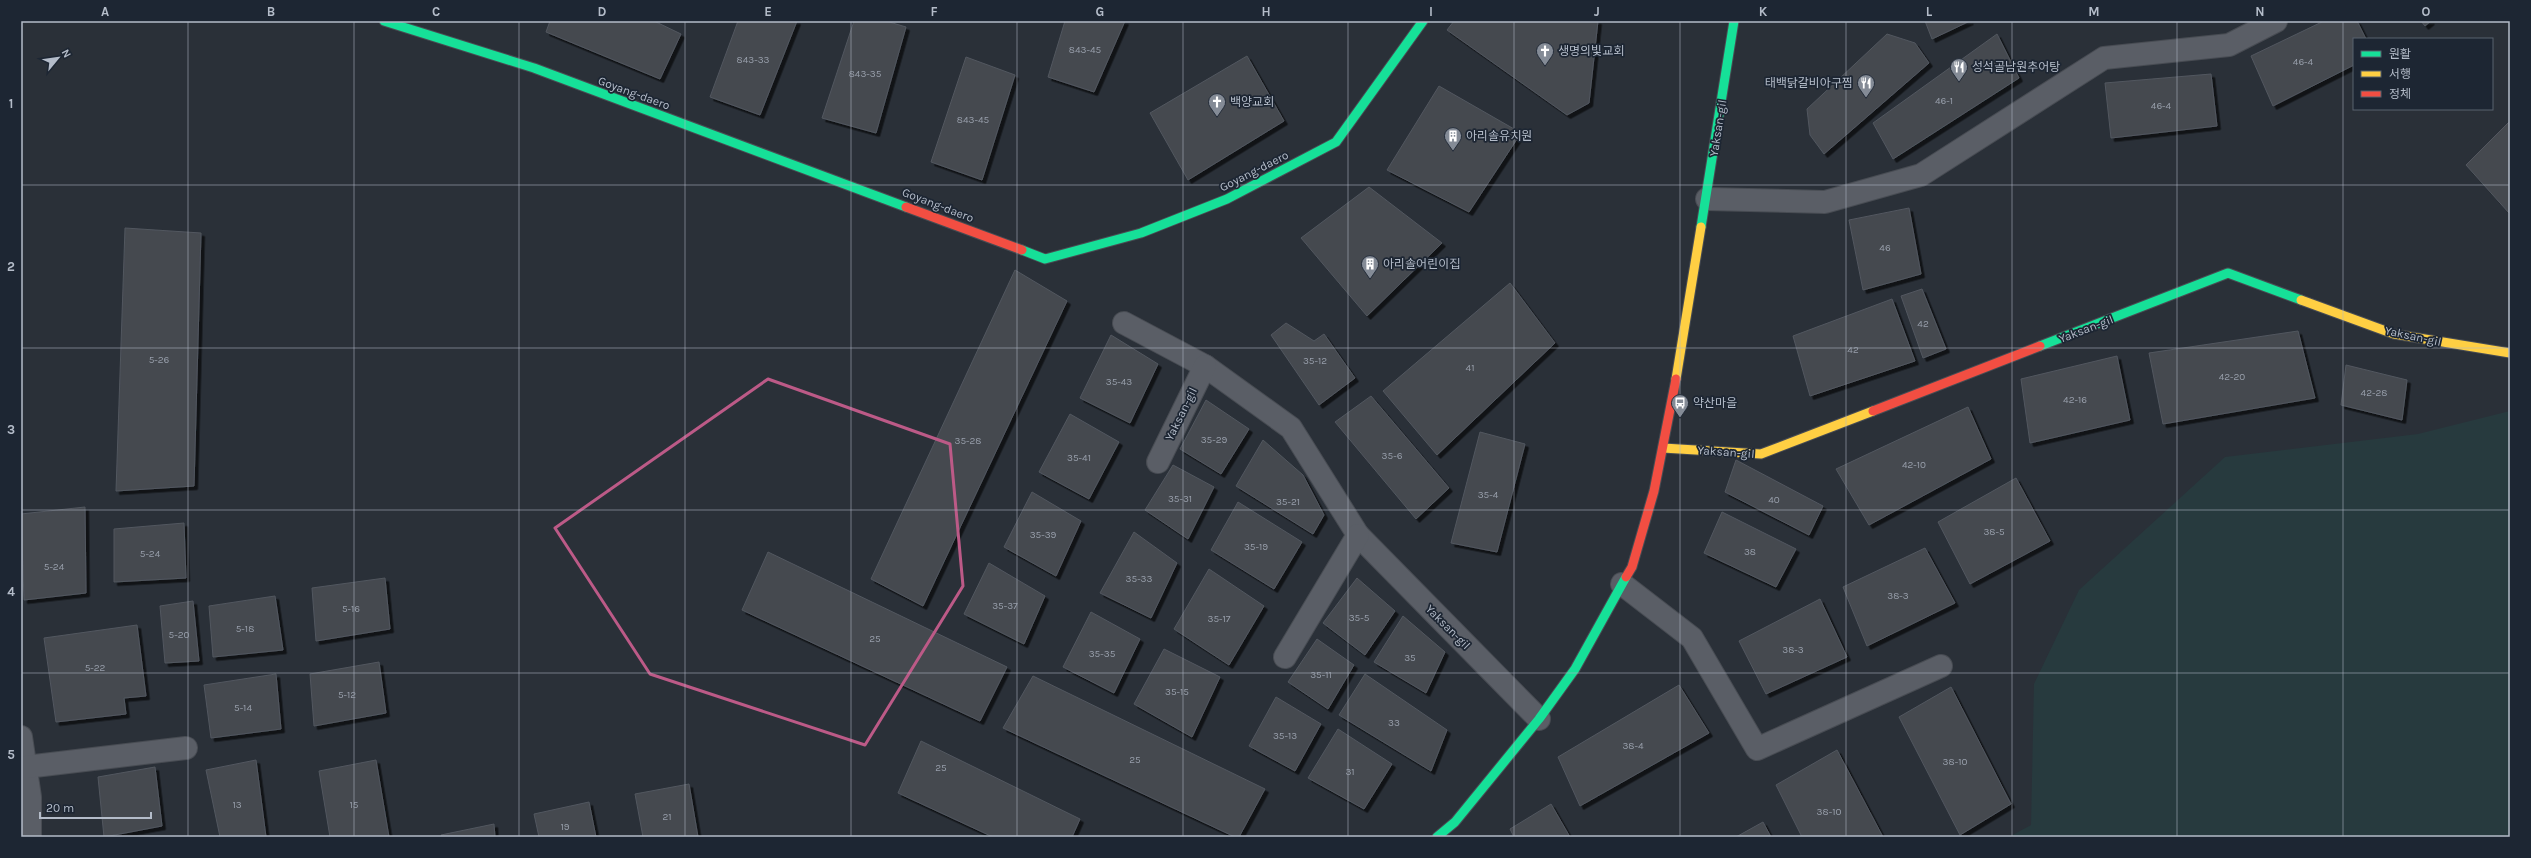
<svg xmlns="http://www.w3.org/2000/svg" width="2531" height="858" viewBox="0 0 2531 858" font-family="Karla,'Noto Sans KR',sans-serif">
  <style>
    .green { fill: #273a3e }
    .building { fill: #444950; stroke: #52575f; filter: url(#shadow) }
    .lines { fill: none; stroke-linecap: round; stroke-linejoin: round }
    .street-casing { stroke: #484c53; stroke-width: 24 }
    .fast-casing { stroke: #484c53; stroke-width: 11 }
    .slow-casing { stroke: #484c53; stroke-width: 11 }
    .jam-casing { stroke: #484c53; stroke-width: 11 }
    .street { stroke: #5a5e66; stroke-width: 22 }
    .fast { stroke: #16e098; stroke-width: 9 }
    .slow { stroke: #ffcf43; stroke-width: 9 }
    .jam { stroke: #f24e42; stroke-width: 9 }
    .marked { fill: none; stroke: #bc5a87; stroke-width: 3; stroke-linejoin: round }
    .grid { fill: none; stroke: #b4bcc9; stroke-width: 1; stroke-opacity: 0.55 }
    .labels { text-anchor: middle; stroke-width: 3.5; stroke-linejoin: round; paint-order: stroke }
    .number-label { font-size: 10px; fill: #989fab }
    .poi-label { font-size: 12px; fill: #b4bcc9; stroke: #1d2633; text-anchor: start }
    .street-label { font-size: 12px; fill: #b4bcc9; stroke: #1d2633 }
    .neatline { fill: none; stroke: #b4bcc9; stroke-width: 1.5 }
    .grid-label { font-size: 13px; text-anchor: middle; font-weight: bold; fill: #b4bcc9 }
  </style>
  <defs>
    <filter id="shadow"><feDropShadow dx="3.5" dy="3.5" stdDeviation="0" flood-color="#0009"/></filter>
  </defs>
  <rect width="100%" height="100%" fill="#2a3038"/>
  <path class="green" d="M2510,411V837H2009L2031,825L2034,684L2079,590L2225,457L2418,434Z"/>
  <g class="building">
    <path d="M550,21H654L681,34L660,79L546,32Z"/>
    <path d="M738,21H797L760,115L710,97Z"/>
    <path d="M854,21H886L906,27L876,133L822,118Z"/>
    <path d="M1065,21H1125L1094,92L1048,77Z"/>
    <path d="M1454,21H1598L1589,103L1567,115L1447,30Z"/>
    <path d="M1925,21H1970L1932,39Z"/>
    <path d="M2324,21H2357L2366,39H2354V65L2273,106L2251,56Z"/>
    <path d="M2421,21H2431L2425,26Z"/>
    <path d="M1887,34L1915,43L1929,63L1824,154L1810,135L1807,109Z"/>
    <path d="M1997,34L2019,78L1893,159L1873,123Z"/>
    <path d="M1247,56L1284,121L1188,180L1150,113Z"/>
    <path d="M966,57L1015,75L982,180L931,162Z"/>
    <path d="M2211,74L2217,126L2111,138L2105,83Z"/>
    <path d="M1439,86L1521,133L1469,212L1387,170Z"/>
    <path d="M2510,121V212L2509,213L2466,165Z"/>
    <path d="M1369,187L1442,243L1367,316L1301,238Z"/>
    <path d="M1909,208L1921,274L1863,290L1849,220Z"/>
    <path d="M125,228L201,233L194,486L116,491Z"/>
    <path d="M1015,270L1067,301L923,606L871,579Z"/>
    <path d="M1510,283L1555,343L1437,455L1383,391Z"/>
    <path d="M1922,289L1946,349L1923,358L1901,296Z"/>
    <path d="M1892,299L1915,361L1810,396L1793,336Z"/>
    <path d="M1286,323L1314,341L1324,334L1355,378L1319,405L1271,335Z"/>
    <path d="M2298,331L2315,398L2163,424L2149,353Z"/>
    <path d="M1111,335L1158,364L1130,423L1080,398Z"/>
    <path d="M2117,356L2130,420L2030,443L2021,379Z"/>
    <path d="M2346,365L2407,380L2402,420L2341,405Z"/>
    <path d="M1371,396L1449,488L1416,519L1335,422Z"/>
    <path d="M1206,400L1249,429L1221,474L1180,449Z"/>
    <path d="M1968,407L1991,459L1869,525L1836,469Z"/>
    <path d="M1070,414L1119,442L1089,499L1039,472Z"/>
    <path d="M1480,432L1525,444L1497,552L1451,543Z"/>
    <path d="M1263,440L1303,475L1324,515L1313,534L1236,486Z"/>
    <path d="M1736,460L1823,506L1809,535L1725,492Z"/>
    <path d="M1173,465L1214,487L1188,539L1145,510Z"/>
    <path d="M2016,478L2050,541L1970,584L1938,522Z"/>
    <path d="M1032,492L1081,521L1056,576L1004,547Z"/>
    <path d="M1238,502L1302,542L1274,589L1211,550Z"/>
    <path d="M85,507L86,593L24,600L21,514Z"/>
    <path d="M1722,512L1796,549L1776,587L1704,553Z"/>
    <path d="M184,523L186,578L114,582V529Z"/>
    <path d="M1134,532L1177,563L1151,618L1100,593Z"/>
    <path d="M1925,548L1955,603L1867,646L1843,587Z"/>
    <path d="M768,552L1007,667L980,721L742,610Z"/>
    <path d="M989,563L1045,596L1024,644L964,614Z"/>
    <path d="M1209,569L1264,606L1229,665L1174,629Z"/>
    <path d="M385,578L390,629L316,641L312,588Z"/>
    <path d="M1357,578L1395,611L1365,655L1323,623Z"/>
    <path d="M275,596L283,650L213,657L209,606Z"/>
    <path d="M1820,599L1847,657L1766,694L1739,641Z"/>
    <path d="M193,601L199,661L165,663L160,606Z"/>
    <path d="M1091,612L1140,639L1114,693L1063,667Z"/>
    <path d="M1403,616L1445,652L1426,693L1374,662Z"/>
    <path d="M137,625L146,696L124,698L126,714L56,722L44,638Z"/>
    <path d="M1317,639L1354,665L1328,709L1288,682Z"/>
    <path d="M1164,649L1220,677L1192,737L1134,704Z"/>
    <path d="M379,662L386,713L314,726L310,674Z"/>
    <path d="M276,674L281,729L211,738L204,685Z"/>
    <path d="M1365,674L1447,730L1431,771L1339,715Z"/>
    <path d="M1033,676L1265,789L1239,837H1235L1003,728Z"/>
    <path d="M1679,685L1709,733L1580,806L1558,757Z"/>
    <path d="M1951,687L2011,804L1960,835L1899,717Z"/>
    <path d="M1276,697L1321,724L1295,771L1249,746Z"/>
    <path d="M1338,729L1392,764L1364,809L1308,778Z"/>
    <path d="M921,741L1080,819L1072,837H993L898,793Z"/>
    <path d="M1837,750L1883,837H1802L1776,785Z"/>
    <path d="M256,760L266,837H220L206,770Z"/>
    <path d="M376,760L389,837H330L319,771Z"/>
    <path d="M155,767L162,826L104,837L98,777Z"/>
    <path d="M689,784L698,837H643L635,794Z"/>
    <path d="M589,802L596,837H539L534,814Z"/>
    <path d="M1551,804L1570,837H1514L1510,829Z"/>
    <path d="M1763,822L1771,837H1736Z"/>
    <path d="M494,824L495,837H442L441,835Z"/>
  </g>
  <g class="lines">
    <g class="street-casing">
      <g id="street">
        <path d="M1707,199L1825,202L1921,175L2104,58L2229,45L2276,21"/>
        <path d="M1124,323L1205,366L1291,428L1358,535L1539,719"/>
        <path d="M1158,462L1205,366"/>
        <path d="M1622,584L1692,638L1757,749L1941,666"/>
        <path d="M1285,657L1358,535"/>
        <path d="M21,737L30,797V837"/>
        <path d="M26,767L186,748"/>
      </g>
    </g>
    <g class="fast-casing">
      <g id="fast">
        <path d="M384,21L534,68L906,207"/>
        <path d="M1701,227L1734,21"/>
        <path d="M1022,250L1045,259L1141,233L1227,199L1336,142L1423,21"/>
        <path d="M2040,346L2228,273L2301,300"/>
        <path d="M1437,837L1455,822L1539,719L1575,669L1626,577"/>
      </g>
    </g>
    <g class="slow-casing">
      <g id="slow">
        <path d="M2301,300L2394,334L2510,353"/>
        <path d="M1676,379L1701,227"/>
        <path d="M1663,448L1761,454L1873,411"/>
      </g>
    </g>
    <g class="jam-casing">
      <g id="jam">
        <path d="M906,207L1022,250"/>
        <path d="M1873,411L2040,346"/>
        <path d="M1626,577L1632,567L1654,491L1676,379"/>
      </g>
    </g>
    <use href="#street" class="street"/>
    <use href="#fast" class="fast"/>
    <use href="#slow" class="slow"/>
    <use href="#jam" class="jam"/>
  </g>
  <path class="marked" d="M768,379L950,444L963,586L865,745L650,674L555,528Z"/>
  <path class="grid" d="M188,21V837M354,21V837M519,21V837M685,21V837M851,21V837M1017,21V837M1183,21V837M1348,21V837M1514,21V837M1680,21V837M1846,21V837M2012,21V837M2177,21V837M2343,21V837M21,185H2510M21,348H2510M21,510H2510M21,673H2510"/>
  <defs>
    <g id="church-pin" transform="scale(0.9)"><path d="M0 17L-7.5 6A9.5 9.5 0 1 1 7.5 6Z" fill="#848b96" stroke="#1d2633"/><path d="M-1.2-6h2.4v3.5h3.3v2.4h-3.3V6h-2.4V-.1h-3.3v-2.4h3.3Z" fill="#fff"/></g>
    <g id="restaurant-pin" transform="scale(0.9)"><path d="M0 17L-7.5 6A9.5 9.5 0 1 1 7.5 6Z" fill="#848b96" stroke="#1d2633"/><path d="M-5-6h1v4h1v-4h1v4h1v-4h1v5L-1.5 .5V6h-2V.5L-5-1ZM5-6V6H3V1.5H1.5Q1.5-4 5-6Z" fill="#fff"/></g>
    <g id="building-pin" transform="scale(0.9)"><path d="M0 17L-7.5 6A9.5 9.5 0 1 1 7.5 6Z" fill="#848b96" stroke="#1d2633"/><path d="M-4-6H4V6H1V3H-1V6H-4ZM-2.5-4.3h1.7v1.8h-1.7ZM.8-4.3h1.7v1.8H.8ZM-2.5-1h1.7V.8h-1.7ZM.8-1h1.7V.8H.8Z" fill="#fff"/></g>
    <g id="bus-pin" transform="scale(0.9)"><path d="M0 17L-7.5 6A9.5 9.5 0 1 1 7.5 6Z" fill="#848b96" stroke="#1d2633"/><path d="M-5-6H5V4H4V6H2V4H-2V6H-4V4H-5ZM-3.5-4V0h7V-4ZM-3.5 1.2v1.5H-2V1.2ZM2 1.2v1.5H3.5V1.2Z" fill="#fff"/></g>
  </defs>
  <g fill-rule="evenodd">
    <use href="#church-pin" x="1545" y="51"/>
    <use href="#restaurant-pin" x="1959" y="67"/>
    <use href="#restaurant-pin" x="1866" y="83"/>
    <use href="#church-pin" x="1217" y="102"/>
    <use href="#building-pin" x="1453" y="136"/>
    <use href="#building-pin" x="1370" y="264"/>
    <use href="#bus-pin" x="1680" y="403"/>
  </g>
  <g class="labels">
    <g class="number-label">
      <text x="1085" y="53">843-45</text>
      <text x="753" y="63">843-33</text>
      <text x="2303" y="65">46-4</text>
      <text x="865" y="77">843-35</text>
      <text x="1944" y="104">46-1</text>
      <text x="2161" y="109">46-4</text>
      <text x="973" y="123">843-45</text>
      <text x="1885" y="251">46</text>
      <text x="1923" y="327">42</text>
      <text x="1853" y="353">42</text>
      <text x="159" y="363">5-26</text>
      <text x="1315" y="364">35-12</text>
      <text x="1470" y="371">41</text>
      <text x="2232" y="380">42-20</text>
      <text x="1119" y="385">35-43</text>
      <text x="2374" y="396">42-28</text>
      <text x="2075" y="403">42-16</text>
      <text x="1214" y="443">35-29</text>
      <text x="968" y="444">35-28</text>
      <text x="1392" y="459">35-6</text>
      <text x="1079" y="461">35-41</text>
      <text x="1914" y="468">42-10</text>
      <text x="1488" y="498">35-4</text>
      <text x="1180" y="502">35-31</text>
      <text x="1774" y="503">40</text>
      <text x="1288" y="505">35-21</text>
      <text x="1994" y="535">38-5</text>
      <text x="1043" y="538">35-39</text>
      <text x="1256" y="550">35-19</text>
      <text x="1750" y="555">38</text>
      <text x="150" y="557">5-24</text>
      <text x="54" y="570">5-24</text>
      <text x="1139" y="582">35-33</text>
      <text x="1898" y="599">38-3</text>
      <text x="1005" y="609">35-37</text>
      <text x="351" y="612">5-16</text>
      <text x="1359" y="621">35-5</text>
      <text x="1219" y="622">35-17</text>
      <text x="245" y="632">5-18</text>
      <text x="179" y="638">5-20</text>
      <text x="875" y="642">25</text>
      <text x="1793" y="653">38-3</text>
      <text x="1102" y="657">35-35</text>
      <text x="1410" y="661">35</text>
      <text x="95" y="671">5-22</text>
      <text x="1321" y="678">35-11</text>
      <text x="1177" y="695">35-15</text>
      <text x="347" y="698">5-12</text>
      <text x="243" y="711">5-14</text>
      <text x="1394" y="726">33</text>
      <text x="1285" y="739">35-13</text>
      <text x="1633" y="749">38-4</text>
      <text x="1135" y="763">25</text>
      <text x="1955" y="765">38-10</text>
      <text x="941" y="771">25</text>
      <text x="1350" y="775">31</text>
      <text x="237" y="808">13</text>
      <text x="354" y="808">15</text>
      <text x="1829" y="815">38-10</text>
      <text x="667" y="820">21</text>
      <text x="565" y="830">19</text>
    </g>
    <g class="poi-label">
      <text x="1558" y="55">생명의빛교회</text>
      <text x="1972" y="71">성석골남원추어탕</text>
      <text x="1853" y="87" text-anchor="end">태백닭갈비아구찜</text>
      <text x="1230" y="106">백양교회</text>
      <text x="1466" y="140">아리솔유치원</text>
      <text x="1383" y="268">아리솔어린이집</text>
      <text x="1693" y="407">약산마을</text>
    </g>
    <g class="street-label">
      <text transform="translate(634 93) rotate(20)" y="4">Goyang-daero</text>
      <text transform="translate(1718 128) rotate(-81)" y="4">Yaksan-gil</text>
      <text transform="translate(1254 171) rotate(-27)" y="4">Goyang-daero</text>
      <text transform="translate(938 205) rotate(21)" y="4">Goyang-daero</text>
      <text transform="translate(2086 329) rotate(-21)" y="4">Yaksan-gil</text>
      <text transform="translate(2413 336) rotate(12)" y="4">Yaksan-gil</text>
      <text transform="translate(1181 414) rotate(-64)" y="4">Yaksan-gil</text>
      <text transform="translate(1726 452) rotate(4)" y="4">Yaksan-gil</text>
      <text transform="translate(1448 627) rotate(45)" y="4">Yaksan-gil</text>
    </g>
  </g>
  <rect width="2531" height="858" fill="none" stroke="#1d2633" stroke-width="44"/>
  <rect x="2353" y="38" width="140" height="72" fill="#1d2633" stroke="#59626f"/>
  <rect x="2361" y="51" width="20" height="6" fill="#16e098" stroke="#59626f"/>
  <text x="2389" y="58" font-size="12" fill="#b4bcc9">원활</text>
  <rect x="2361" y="71" width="20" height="6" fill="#ffcf43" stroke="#59626f"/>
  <text x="2389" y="78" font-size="12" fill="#b4bcc9">서행</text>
  <rect x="2361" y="91" width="20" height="6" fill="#f24e42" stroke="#59626f"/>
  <text x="2389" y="98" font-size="12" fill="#b4bcc9">정체</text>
  <g transform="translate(58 58) rotate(61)" stroke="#1d2633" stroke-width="3" paint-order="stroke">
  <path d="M0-3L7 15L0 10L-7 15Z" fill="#b4bcc9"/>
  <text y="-6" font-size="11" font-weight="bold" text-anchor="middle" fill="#b4bcc9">N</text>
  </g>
  <path d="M40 812v6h111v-6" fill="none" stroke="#b4bcc9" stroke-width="2"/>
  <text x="46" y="812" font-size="12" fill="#b4bcc9" stroke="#1d2633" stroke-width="3" paint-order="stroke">20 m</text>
  <rect x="22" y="22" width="2487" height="814" class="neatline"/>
  <g class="grid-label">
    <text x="105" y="16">A</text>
    <text x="271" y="16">B</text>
    <text x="436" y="16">C</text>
    <text x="602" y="16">D</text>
    <text x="768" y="16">E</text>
    <text x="934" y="16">F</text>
    <text x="1100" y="16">G</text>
    <text x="1266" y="16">H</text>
    <text x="1431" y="16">I</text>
    <text x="1597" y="16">J</text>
    <text x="1763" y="16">K</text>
    <text x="1929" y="16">L</text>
    <text x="2094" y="16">M</text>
    <text x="2260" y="16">N</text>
    <text x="2426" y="16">O</text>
    <text x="11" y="108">1</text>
    <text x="11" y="271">2</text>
    <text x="11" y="434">3</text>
    <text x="11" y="596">4</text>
    <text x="11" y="759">5</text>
  </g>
</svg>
